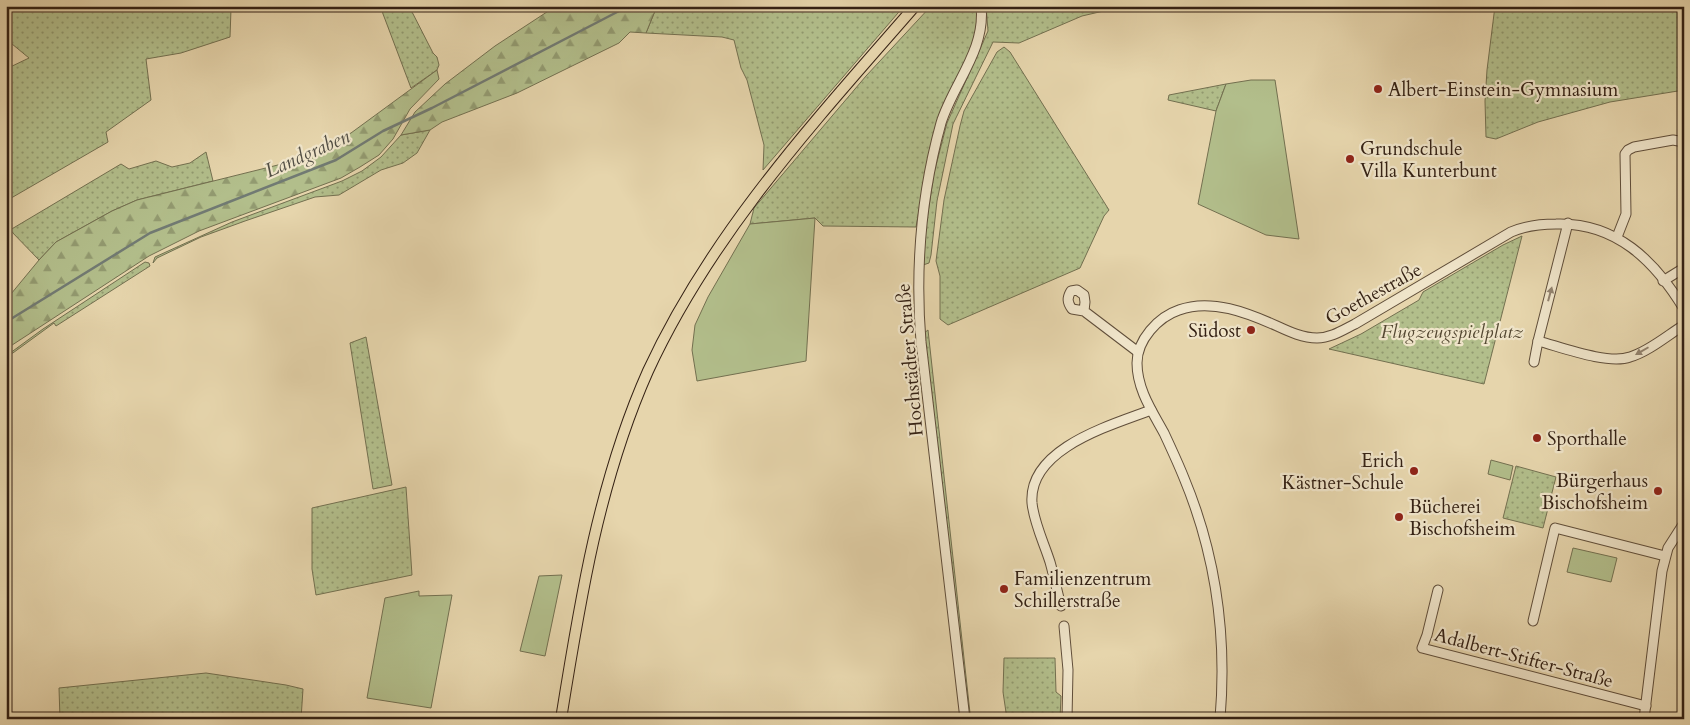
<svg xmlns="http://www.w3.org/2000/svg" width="1690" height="725" viewBox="0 0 1690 725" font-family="Cardo,serif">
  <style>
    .grass { fill: url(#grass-dots); stroke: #737050 }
    .forest { fill: url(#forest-firs); stroke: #737050 }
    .garden { fill: #b2be8b; stroke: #737050 }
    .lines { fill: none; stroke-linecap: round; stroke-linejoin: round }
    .stream { stroke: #717a73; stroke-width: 2.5 }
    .minor-casing { stroke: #604e3a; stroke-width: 11 }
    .major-casing { stroke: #342114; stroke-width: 12 }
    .minor { stroke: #efe4c9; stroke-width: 9 }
    .major { stroke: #e6d5ac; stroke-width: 10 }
    .oneway { fill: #92826e }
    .poi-dot { fill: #8f2418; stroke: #efe4c9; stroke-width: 2 }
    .labels { text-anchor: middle; stroke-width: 4.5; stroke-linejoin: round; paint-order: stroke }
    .poi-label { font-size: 19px; fill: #342114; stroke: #efe4c9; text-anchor: start }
    .street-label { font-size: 19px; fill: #342114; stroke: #efe4c9 }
    .park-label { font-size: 19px; font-style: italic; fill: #544832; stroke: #efe4c9 }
    .water-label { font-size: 20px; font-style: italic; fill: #524e44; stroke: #efe4c9 }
  </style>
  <defs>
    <pattern id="grass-dots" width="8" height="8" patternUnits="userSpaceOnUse" patternTransform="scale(1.25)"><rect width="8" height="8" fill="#b2be8b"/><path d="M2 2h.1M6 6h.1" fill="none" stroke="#929a70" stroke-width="1.8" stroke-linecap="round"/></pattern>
    <pattern id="forest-firs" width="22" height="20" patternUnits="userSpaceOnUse" patternTransform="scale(1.25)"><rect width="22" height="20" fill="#b2be8b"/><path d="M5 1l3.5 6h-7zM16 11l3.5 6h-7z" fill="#929a70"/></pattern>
  </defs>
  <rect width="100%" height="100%" fill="#e6d5ac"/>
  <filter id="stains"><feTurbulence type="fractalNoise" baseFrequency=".004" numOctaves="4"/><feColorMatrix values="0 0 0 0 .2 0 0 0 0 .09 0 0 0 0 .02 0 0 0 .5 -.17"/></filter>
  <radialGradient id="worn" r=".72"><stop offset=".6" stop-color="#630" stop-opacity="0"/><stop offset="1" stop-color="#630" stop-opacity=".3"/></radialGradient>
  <g class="grass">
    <path d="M6,6H228L231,9L230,37L181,53L146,59L151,100L106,132L108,142L6,201V69L29,58L6,39Z"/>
    <path d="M380,6H409L433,53L437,57L439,65L437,70L411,88Z"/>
    <path d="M657,6H904L763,170L764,145L747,80L741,68L734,40L722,37L646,33Z"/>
    <path d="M931,6H976C986,36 956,77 944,103C936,119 933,137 929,155C925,179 920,203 916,227L823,226L815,218L750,224L754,208L866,76Z"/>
    <path d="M986,6H1125L1082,16L1019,43L993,42L953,124L937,201L931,255L929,263L923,265L926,226L934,173L947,123L988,31Z"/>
    <path d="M1495,6H1684V90L1610,102L1538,122L1496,139L1486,137L1485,101L1487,70Z"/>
    <path d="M1004,47L1010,52L1109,210L1104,216L1080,268L948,325L940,319V276L936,261L944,200L960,126L964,111L997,52Z"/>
    <path d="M1226,84L1216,111L1168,100L1169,95Z"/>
    <path d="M430,130L417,153L403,163L381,170L339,195L315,197L245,221L201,237L157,258L153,263L155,257L232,222L342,181L362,171L381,157L401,135Z"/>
    <path d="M206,152L213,181L137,200L112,211L56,242L39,260L10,230L121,164L129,169L156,161L172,167L190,163Z"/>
    <path d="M1522,236L1484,384L1329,349L1361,334L1419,300L1423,292L1503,245Z"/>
    <path d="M145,262L149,263L150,266L56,326L54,323L6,358V356L43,329Z"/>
    <path d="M928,330L970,713L967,714L924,333Z"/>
    <path d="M366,337L392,485L373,489L350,343Z"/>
    <path d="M1516,466L1556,477L1543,528L1503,518Z"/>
    <path d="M406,487L412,575L316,595L312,569V508Z"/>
    <path d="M1004,658H1055L1056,692L1061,696L1060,719H1007L1003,692Z"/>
    <path d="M206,673L286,685L303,689L301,719H60L59,688Z"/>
  </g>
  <g class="forest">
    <path d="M556,6H657L646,33L630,32L619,43L517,93L442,122L430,130L401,135L415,112L445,84L495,46Z"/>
    <path d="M437,70L439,79L410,109L393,139L379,155L360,167L341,178L199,231L149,256L6,349V300L39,260L56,242L112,211L137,200L298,160L351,133Z"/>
  </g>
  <g class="garden">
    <path d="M1251,80H1275L1299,239L1266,235L1198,204L1216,111L1226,84Z"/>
    <path d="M815,218L806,361L697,381L692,350L695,325L708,297L750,224Z"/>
    <path d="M1491,460L1513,466L1510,480L1488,474Z"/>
    <path d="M1573,548L1617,558L1611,582L1567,572Z"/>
    <path d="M562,575L545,656L520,651L539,576Z"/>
    <path d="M419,591V596L452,595L431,708L367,698L385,598Z"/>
  </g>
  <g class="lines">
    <g class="stream">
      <path d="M804,6L816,9L859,7L894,9"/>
      <path d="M6,322L150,233L336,160L383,131L432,108L621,10"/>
    </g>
    <g class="minor-casing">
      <g id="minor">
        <path d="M1617,237L1626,214L1625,154L1628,150L1634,147L1673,140L1684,142"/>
        <path d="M1663,281L1684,268"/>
        <path d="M1084,311L1085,302L1084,295L1077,290L1071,291C1067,298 1067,302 1072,309L1084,311L1138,352"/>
        <path d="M1538,341C1561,347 1608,365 1630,357C1648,352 1668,335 1684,325"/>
        <path d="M1534,362L1538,341L1568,223"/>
        <path d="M1438,590L1427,635L1422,648L1646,706"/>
        <path d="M1061,606C1057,591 1054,576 1050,562C1044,543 1034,523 1032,503C1028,448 1112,425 1151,410"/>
        <path d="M1533,621L1555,528L1665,556"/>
        <path d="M1064,626L1068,670L1067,719"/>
        <path d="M965,719L921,342C915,268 921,195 941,123C953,84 986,50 981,6"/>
        <path d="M1220,719C1227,636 1216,555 1184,478C1178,463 1171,448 1164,433C1152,411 1137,389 1137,363C1137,340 1158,317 1179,310C1211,298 1248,313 1277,326C1290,332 1303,338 1317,338C1331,338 1343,330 1355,324L1511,232C1525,226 1540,224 1556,224C1616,222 1655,261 1684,309"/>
        <path d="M1644,719L1662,571L1668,548L1684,523"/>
      </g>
    </g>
    <g class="major-casing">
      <path id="major" d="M561,719C580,600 599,481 648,371C712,232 816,120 915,6"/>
    </g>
    <use href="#minor" class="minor"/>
    <use href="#major" class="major"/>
  </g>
  <defs><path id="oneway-solid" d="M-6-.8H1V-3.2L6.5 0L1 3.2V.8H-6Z" transform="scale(1.25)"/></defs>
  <g class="oneway">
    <use href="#oneway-solid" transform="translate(1550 294) rotate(-75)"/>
    <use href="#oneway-solid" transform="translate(1642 351) rotate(150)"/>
  </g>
  <g class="poi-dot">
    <circle cx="1378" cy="89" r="5"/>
    <circle cx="1350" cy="159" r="5"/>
    <circle cx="1251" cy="330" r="5"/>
    <circle cx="1537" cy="438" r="5"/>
    <circle cx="1414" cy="471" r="5"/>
    <circle cx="1658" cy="491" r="5"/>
    <circle cx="1399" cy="517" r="5"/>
    <circle cx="1004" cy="589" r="5"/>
  </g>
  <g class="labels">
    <g class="poi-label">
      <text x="1388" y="96">Albert-Einstein-Gymnasium</text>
      <text x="1360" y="155">Grundschule<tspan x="1360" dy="22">Villa Kunterbunt</tspan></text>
      <text x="1241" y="337" text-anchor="end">Südost</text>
      <text x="1547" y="445">Sporthalle</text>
      <text x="1404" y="467" text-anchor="end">Erich<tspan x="1404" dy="22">Kästner-Schule</tspan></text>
      <text x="1648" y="487" text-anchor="end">Bürgerhaus<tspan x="1648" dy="22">Bischofsheim</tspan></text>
      <text x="1409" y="513">Bücherei<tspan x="1409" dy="22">Bischofsheim</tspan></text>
      <text x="1014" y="585">Familienzentrum<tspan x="1014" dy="22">Schillerstraße</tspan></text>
    </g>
    <g class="street-label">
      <text transform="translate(1373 293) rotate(-29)" y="7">Goethestraße</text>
      <text transform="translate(909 360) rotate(-95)" y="7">Hochstädter Straße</text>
      <text transform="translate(1524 657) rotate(15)" y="7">Adalbert-Stifter-Straße</text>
    </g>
    <g class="park-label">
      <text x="1452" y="338">Flugzeugspielplatz</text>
    </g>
    <g class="water-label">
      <text transform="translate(307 153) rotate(-24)" y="7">Landgraben</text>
    </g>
  </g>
  <rect width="1690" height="725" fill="none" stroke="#e6d5ac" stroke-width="25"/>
  <rect x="8" y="8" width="1675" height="710" fill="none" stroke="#342114" stroke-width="2.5"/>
  <rect x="12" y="12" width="1665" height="700" fill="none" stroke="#342114"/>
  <rect width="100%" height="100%" filter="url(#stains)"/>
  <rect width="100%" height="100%" fill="url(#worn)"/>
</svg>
